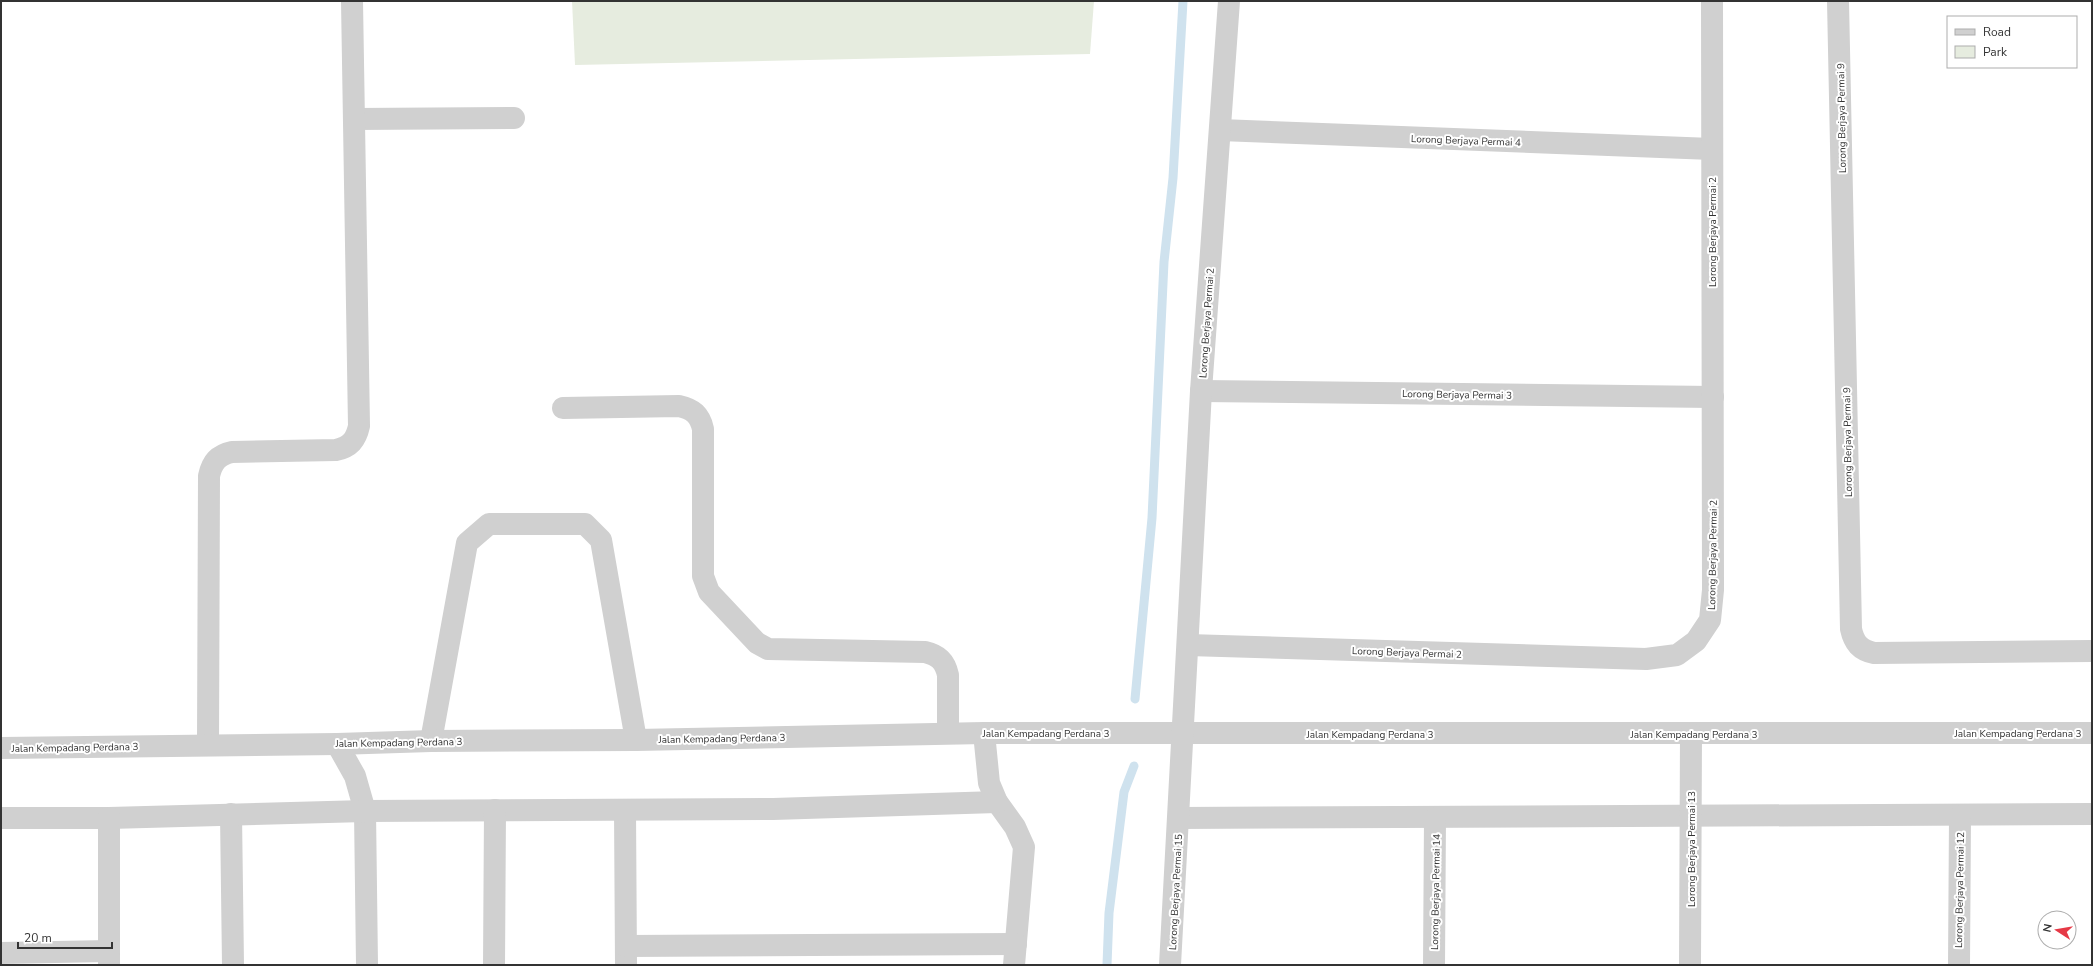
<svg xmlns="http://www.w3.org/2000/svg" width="2093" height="966" viewBox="0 0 2093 966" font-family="'Nunito Sans',sans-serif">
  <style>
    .green { fill: #e6ecdf }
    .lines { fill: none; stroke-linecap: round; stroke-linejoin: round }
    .stream { stroke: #cfe2ee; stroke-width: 9 }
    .minor { stroke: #d0d0d0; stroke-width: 22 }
    .labels { text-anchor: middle; stroke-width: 4; stroke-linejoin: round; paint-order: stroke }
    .street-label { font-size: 10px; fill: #333; stroke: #fff }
  </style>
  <rect width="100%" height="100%" fill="#fff"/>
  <path class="green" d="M572,1H1094L1090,54L575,65Z"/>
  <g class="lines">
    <g class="stream">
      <path d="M1135,699L1152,518L1164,262L1173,178L1183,1"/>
      <path d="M1107,965L1109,913L1124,792L1134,766"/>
    </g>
    <g class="minor">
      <path d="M1838,1L1851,629C1854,643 1860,650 1874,653L2092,651"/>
      <path d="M354,119L514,118"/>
      <path d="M1220,130L1712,149"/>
      <path d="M1201,391L1713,397"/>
      <path d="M563,408L679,406C693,409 700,415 703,429V576L709,592L757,643L768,649L925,652C938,655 945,661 948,675V733"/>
      <path d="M1188,645L1646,659L1677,655L1696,641L1710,620L1713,590L1712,1"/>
      <path d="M984,733L989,783L997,802L1015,827L1024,847L1014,965"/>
      <path d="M431,741L467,543L489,524H585L601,540L636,740"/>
      <path d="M337,744L355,776L365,811L367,965"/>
      <path d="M208,745L209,476C212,462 218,455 232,452L336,450C350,447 356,440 359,426L352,1"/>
      <path d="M1,748L337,744L431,741L636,740L984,733H2092"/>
      <path d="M625,810L626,965"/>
      <path d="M231,814L233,965"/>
      <path d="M1,818H109L365,811L773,809L997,802"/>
      <path d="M109,818V965"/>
      <path d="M1179,818L2092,814"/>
      <path d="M626,946L1016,944"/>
      <path d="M1,953L109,951"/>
      <path d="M494,965L495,810"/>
      <path d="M1170,965L1201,391L1229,1"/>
      <path d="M1434,965L1435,818"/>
      <path d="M1690,965L1691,734"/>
      <path d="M1959,965L1960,816"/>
    </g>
  </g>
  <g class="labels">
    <g class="street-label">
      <text transform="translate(1841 118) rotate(-91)" y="4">Lorong Berjaya Permai 9</text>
      <text transform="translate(1466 140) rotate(2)" y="4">Lorong Berjaya Permai 4</text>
      <text transform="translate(1712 232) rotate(-90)" y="4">Lorong Berjaya Permai 2</text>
      <text transform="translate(1206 323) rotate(-86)" y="4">Lorong Berjaya Permai 2</text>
      <text transform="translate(1457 394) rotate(1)" y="4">Lorong Berjaya Permai 3</text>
      <text transform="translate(1847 442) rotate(-91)" y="4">Lorong Berjaya Permai 9</text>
      <text transform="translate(1712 555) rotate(-89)" y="4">Lorong Berjaya Permai 2</text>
      <text transform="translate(1407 652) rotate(2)" y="4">Lorong Berjaya Permai 2</text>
      <text x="1046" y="737">Jalan Kempadang Perdana 3</text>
      <text x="2018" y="737">Jalan Kempadang Perdana 3</text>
      <text x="1370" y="738">Jalan Kempadang Perdana 3</text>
      <text x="1694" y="738">Jalan Kempadang Perdana 3</text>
      <text transform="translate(722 738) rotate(-1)" y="4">Jalan Kempadang Perdana 3</text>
      <text transform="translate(399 742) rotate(-1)" y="4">Jalan Kempadang Perdana 3</text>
      <text transform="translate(75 747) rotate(-1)" y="4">Jalan Kempadang Perdana 3</text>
      <text transform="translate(1691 849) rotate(-90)" y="4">Lorong Berjaya Permai 13</text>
      <text transform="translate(1959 890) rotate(-89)" y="4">Lorong Berjaya Permai 12</text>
      <text transform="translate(1175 892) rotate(-87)" y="4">Lorong Berjaya Permai 15</text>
      <text transform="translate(1435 892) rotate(-89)" y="4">Lorong Berjaya Permai 14</text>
    </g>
  </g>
  <rect width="2093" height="966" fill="none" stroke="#333333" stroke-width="4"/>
  <rect x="1947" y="16" width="130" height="52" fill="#ffffff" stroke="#adadad"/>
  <rect x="1955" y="29" width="20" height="6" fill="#d0d0d0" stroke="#adadad"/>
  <text x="1983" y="36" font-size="12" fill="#333333">Road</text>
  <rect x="1955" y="46" width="20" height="12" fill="#e6ecdf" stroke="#adadad"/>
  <text x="1983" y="56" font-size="12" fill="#333333">Park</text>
  <g transform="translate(2057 930) rotate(282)"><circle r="19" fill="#ffffff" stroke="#adadad"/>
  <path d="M0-3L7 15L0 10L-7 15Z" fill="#e63946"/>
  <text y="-6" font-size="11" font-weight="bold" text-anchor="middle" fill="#333333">N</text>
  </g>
  <path d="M18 942v6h94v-6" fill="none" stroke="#333333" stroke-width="2"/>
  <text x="24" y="942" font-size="12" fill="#333333" stroke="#ffffff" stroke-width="3" paint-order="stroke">20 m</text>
</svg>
